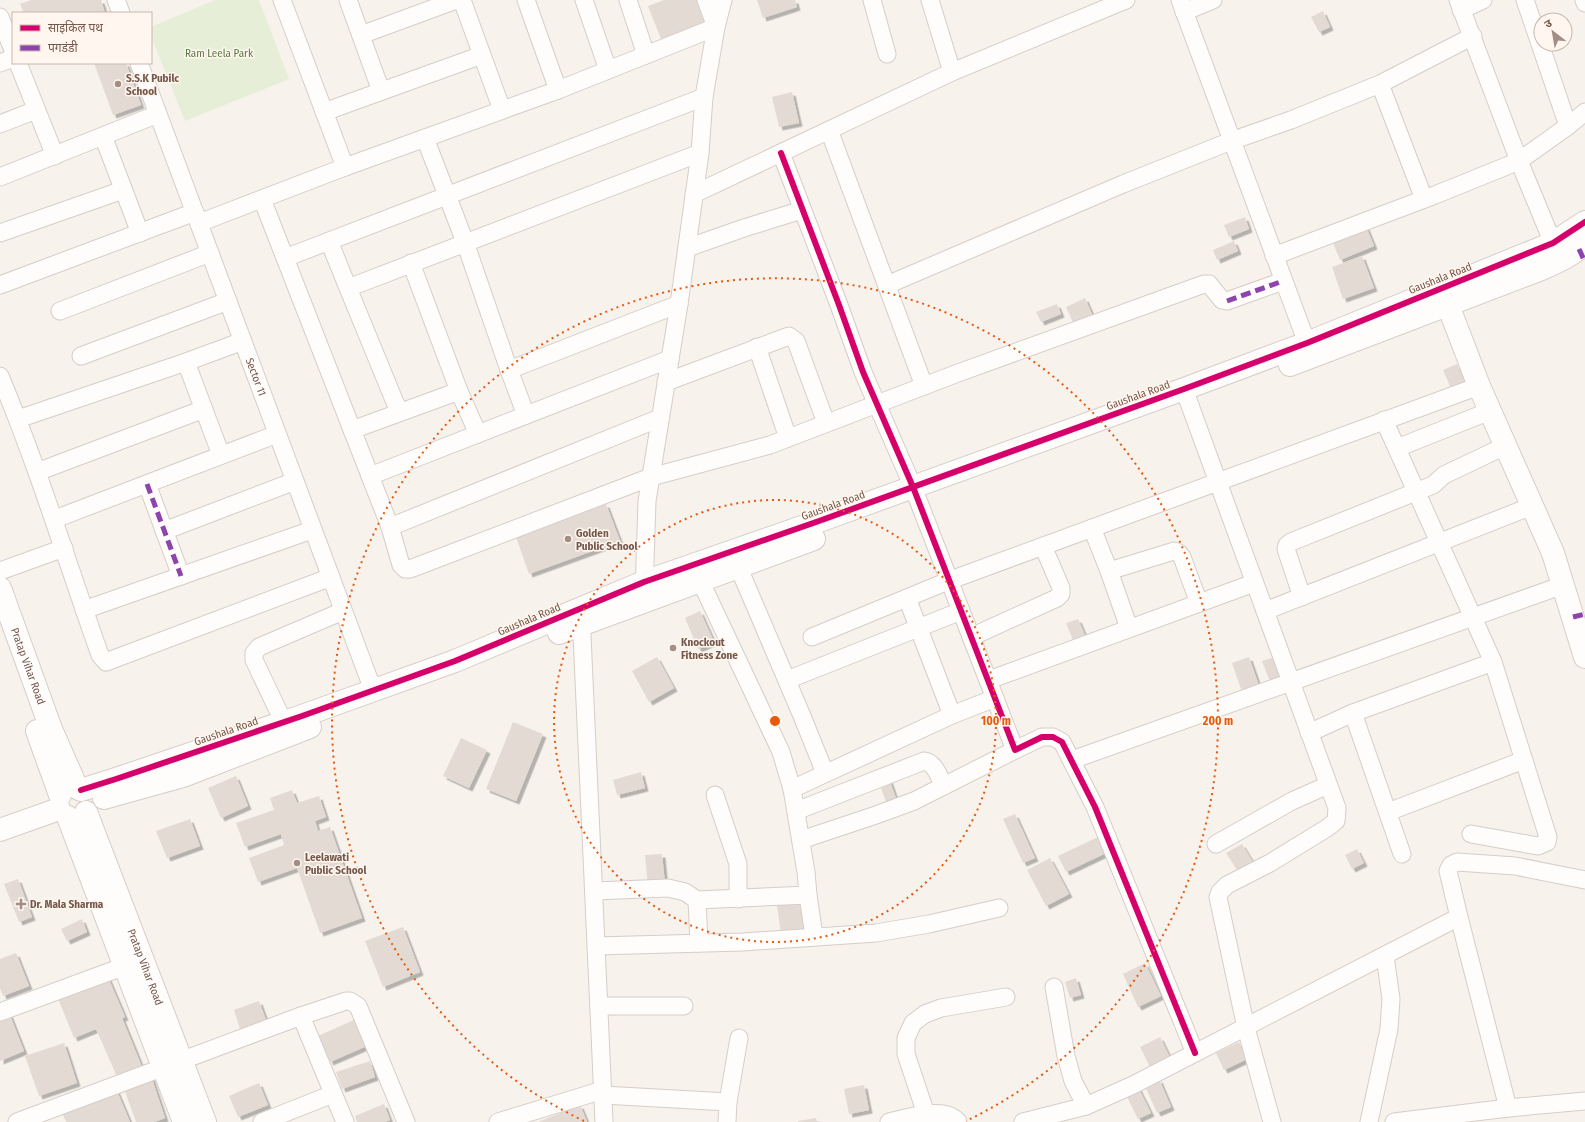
<svg xmlns="http://www.w3.org/2000/svg" width="1585" height="1122" viewBox="0 0 1585 1122" font-family="'Fira Sans Condensed','Noto Sans Devanagari',sans-serif">
  <style>
    .green { fill: #e6eed7 }
    .building { fill: #e4dad4; filter: url(#shadow) }
    .lines { fill: none; stroke-linecap: round; stroke-linejoin: round }
    .minor-casing { stroke: #d6cdc8; stroke-width: 19 }
    .tertiary-casing { stroke: #d6cdc8; stroke-width: 24 }
    .minor { stroke: #fefdfc; stroke-width: 17 }
    .tertiary { stroke: #fefdfc; stroke-width: 22 }
    .quiet { stroke: #8e44ad; stroke-width: 5; stroke-dasharray: 10 5; stroke-linecap: butt }
    .cycleway-casing { stroke: #fff7ef; stroke-width: 8 }
    .cycleway { stroke: #d6006c; stroke-width: 6 }
    .ring { fill: none; stroke: #e8590c; stroke-width: 2; stroke-dasharray: 2 4 }
    .poi-dot { fill: #a38d84; stroke: #fff7ef; stroke-width: 1.5 }
    .labels { text-anchor: middle; stroke-width: 3; stroke-linejoin: round; paint-order: stroke }
    .park-label { font-size: 11px; fill: #5b7b44; stroke: #fff7ef }
    .poi-label { font-size: 11px; font-weight: bold; fill: #76574c; stroke: #fff7ef; text-anchor: start }
    .street-label { font-size: 11px; fill: #76574c; stroke: #fff7ef }
    .centre { fill: #e8590c; stroke: #fff7ef; stroke-width: 2 }
    .ring-label { font-size: 12px; text-anchor: middle; font-weight: bold; fill: #e8590c; stroke: #fff7ef; stroke-width: 3; stroke-linejoin: round; paint-order: stroke }
  </style>
  <defs>
    <filter id="shadow"><feDropShadow dx="3.5" dy="3.5" stdDeviation="0" flood-color="#0004"/></filter>
  </defs>
  <rect width="100%" height="100%" fill="#f7f2ec"/>
  <path class="green" d="M215,0H259L289,79L185,121L151,36V27Z"/>
  <g class="building">
    <path d="M31,0H101L105,13H24L20,4Z"/>
    <path d="M664,0H703L710,20L661,39L648,6Z"/>
    <path d="M757,0H795L797,7L763,18Z"/>
    <path d="M1323,11L1330,27L1319,32L1311,17Z"/>
    <path d="M94,63H126L141,105L113,115Z"/>
    <path d="M792,92L799,123L779,127L772,97Z"/>
    <path d="M1245,217L1249,229L1229,237L1224,225Z"/>
    <path d="M1365,224L1374,246L1340,260L1331,238Z"/>
    <path d="M1234,241L1238,251L1217,260L1213,250Z"/>
    <path d="M1362,256L1374,288L1343,299L1332,267Z"/>
    <path d="M1085,298L1094,319L1075,327L1066,307Z"/>
    <path d="M1057,304L1061,314L1041,322L1036,312Z"/>
    <path d="M1457,364L1466,385L1452,391L1443,370Z"/>
    <path d="M606,504L620,541L529,574L516,537Z"/>
    <path d="M700,611L714,642L698,649L685,618Z"/>
    <path d="M1078,619L1087,640L1075,645L1066,623Z"/>
    <path d="M657,657L674,688L649,702L632,671Z"/>
    <path d="M1249,657L1259,686L1242,692L1232,663Z"/>
    <path d="M1275,657L1282,678L1270,682L1262,661Z"/>
    <path d="M513,722L543,734L516,801L486,789Z"/>
    <path d="M461,738L487,750L469,788L443,776Z"/>
    <path d="M641,772L645,788L617,795L613,780Z"/>
    <path d="M236,776L248,806L221,818L208,788Z"/>
    <path d="M889,779L898,804L888,807L879,783Z"/>
    <path d="M292,790L297,803L319,796L326,817L315,821L318,831L330,827L362,918L320,933L297,868L258,882L249,858L284,845L281,834L245,847L236,823L274,810L270,798Z"/>
    <path d="M1015,814L1035,858L1023,863L1003,819Z"/>
    <path d="M190,819L200,846L167,858L156,831Z"/>
    <path d="M1100,836L1108,852L1066,872L1058,856Z"/>
    <path d="M1242,844L1254,864L1239,873L1226,853Z"/>
    <path d="M1357,849L1364,863L1352,869L1345,855Z"/>
    <path d="M662,854L665,885L648,887L645,855Z"/>
    <path d="M1050,858L1069,894L1046,906L1027,870Z"/>
    <path d="M18,879L32,917L19,922L4,884Z"/>
    <path d="M804,901L808,930L781,934L777,905Z"/>
    <path d="M82,919L87,932L67,941L61,929Z"/>
    <path d="M403,927L420,972L383,987L365,941Z"/>
    <path d="M16,953L29,986L3,996L0,988V959Z"/>
    <path d="M1145,963L1161,996L1138,1007L1123,974Z"/>
    <path d="M107,975L125,1017L122,1018L142,1067L117,1077L96,1029L74,1038L57,996Z"/>
    <path d="M1076,978L1081,995L1070,998L1065,982Z"/>
    <path d="M259,1001L266,1020L240,1029L234,1010Z"/>
    <path d="M9,1013L24,1051L0,1061V1016Z"/>
    <path d="M358,1018L369,1045L330,1062L318,1036Z"/>
    <path d="M1160,1037L1173,1064L1153,1073L1140,1047Z"/>
    <path d="M1239,1042L1247,1059L1224,1070L1216,1053Z"/>
    <path d="M64,1043L77,1083L39,1096L25,1056Z"/>
    <path d="M370,1061L375,1077L342,1089L336,1072Z"/>
    <path d="M151,1076L165,1118L154,1122H136L123,1086Z"/>
    <path d="M1159,1079L1171,1107L1157,1113L1145,1086Z"/>
    <path d="M259,1083L268,1105L238,1117L229,1096Z"/>
    <path d="M864,1085L869,1110L849,1114L844,1089Z"/>
    <path d="M1138,1087L1151,1113L1138,1119L1125,1093Z"/>
    <path d="M116,1089L130,1122H66L62,1112Z"/>
    <path d="M384,1104L390,1120L384,1122H357L355,1116Z"/>
    <path d="M580,1105L587,1122H538Z"/>
    <path d="M816,1118L817,1122H798V1121Z"/>
  </g>
  <g class="lines">
    <g class="minor-casing">
      <g id="minor">
        <path d="M116,0L121,13"/>
        <path d="M282,0L345,167L558,90L716,27L706,0"/>
        <path d="M348,0L381,91"/>
        <path d="M462,0L502,110"/>
        <path d="M526,0L558,90"/>
        <path d="M584,0L608,70"/>
        <path d="M628,0L646,55"/>
        <path d="M872,0L887,54"/>
        <path d="M930,0L952,72"/>
        <path d="M1180,0L1311,354"/>
        <path d="M1458,0L1519,161L1557,253"/>
        <path d="M1525,0L1568,126"/>
        <path d="M1584,0L1585,3"/>
        <path d="M1461,10L1483,0"/>
        <path d="M1184,12L1213,0"/>
        <path d="M0,17L13,50"/>
        <path d="M361,35L456,0"/>
        <path d="M0,63L13,58"/>
        <path d="M18,63L55,156"/>
        <path id="s1" d="M139,63L373,690"/>
        <path d="M1380,84L1424,199"/>
        <path d="M324,112L482,55"/>
        <path d="M0,124L36,110"/>
        <path d="M829,130L924,386"/>
        <path d="M103,136L140,233"/>
        <path d="M425,138L465,242L509,370L526,415"/>
        <path d="M781,153L839,305L863,372L913,487L1015,750L1042,737H1053L1062,742L1095,807L1195,1053"/>
        <path d="M0,177L158,114"/>
        <path d="M694,194L952,72L1126,0"/>
        <path d="M262,199L390,527L401,565L405,569H410L651,477L770,445L958,373L1204,284H1209L1222,300L1227,301L1283,281"/>
        <path d="M199,223L345,167"/>
        <path d="M0,233L123,190"/>
        <path d="M329,241L348,288"/>
        <path d="M687,248L744,228L802,210"/>
        <path d="M1274,256L1435,195L1519,161L1568,126L1585,112"/>
        <path d="M285,258L704,97"/>
        <path d="M411,263L459,391L478,434"/>
        <path d="M0,285L195,212"/>
        <path d="M887,285L1123,184L1231,141L1291,120L1380,84L1473,36"/>
        <path d="M60,311L210,253"/>
        <path d="M757,347L788,438"/>
        <path d="M81,356L228,301"/>
        <path d="M186,362L221,455"/>
        <path d="M509,370L679,304"/>
        <path d="M0,376C38,467 67,562 100,655L106,662L331,577"/>
        <path d="M666,382L789,336L796,341L826,423"/>
        <path d="M1184,389L1337,808L1336,821L1327,828L1270,863L1227,885L1220,892L1218,897L1246,1028L1272,1122"/>
        <path d="M399,412L348,288L700,153"/>
        <path d="M18,419L186,362L243,341"/>
        <path d="M1384,420L1493,662L1548,837L1547,842L1538,846L1471,834"/>
        <path d="M352,430L459,391"/>
        <path d="M1397,448L1490,411"/>
        <path d="M37,472L204,409"/>
        <path d="M370,476L670,359"/>
        <path d="M147,484L181,576"/>
        <path d="M55,519L277,434"/>
        <path d="M390,527L660,418"/>
        <path d="M1092,528L1109,571L1129,628"/>
        <path d="M164,531L295,481"/>
        <path d="M738,566L802,716L825,773"/>
        <path d="M0,571L64,548"/>
        <path d="M1109,571L1174,551L1179,553L1182,557L1199,603"/>
        <path d="M644,594L647,501L679,304L700,153L704,97L716,27L723,0"/>
        <path d="M1302,597L1286,549L1287,545L1291,542L1433,485L1444,475L1505,446"/>
        <path d="M907,598L952,715"/>
        <path d="M84,610L309,531"/>
        <path d="M1265,611L1532,506"/>
        <path d="M581,613L604,1122"/>
        <path d="M812,637L948,581L1479,386"/>
        <path d="M971,637L1057,598L1061,594V588L1043,546"/>
        <path d="M787,680L961,611"/>
        <path d="M989,680L1254,583"/>
        <path d="M1353,713L1402,854"/>
        <path d="M283,721L254,660V653L259,647L343,611"/>
        <path d="M1309,733L1353,713L1493,662"/>
        <path d="M1072,760L1563,585"/>
        <path d="M792,789L952,715L995,698"/>
        <path d="M715,795L738,864V899"/>
        <path d="M796,811L924,761C935,762 939,777 944,786"/>
        <path d="M1388,812L1524,760"/>
        <path d="M801,840L876,815L914,801L1015,750"/>
        <path d="M1216,844L1292,801L1328,785"/>
        <path d="M594,891L668,888L685,892L697,900L808,895L806,872L792,789L781,752L700,580"/>
        <path d="M808,895L814,936"/>
        <path d="M697,900L699,943"/>
        <path d="M1459,917L1508,1108L1585,1101"/>
        <path d="M596,946L743,942L876,933L929,924L999,908"/>
        <path d="M1054,987L1066,1056L1073,1081L1086,1106"/>
        <path d="M599,1006H684"/>
        <path d="M0,1012L125,966"/>
        <path d="M301,1016L345,1122"/>
        <path d="M603,1095L728,1102"/>
        <path d="M926,1114L906,1054V1038L913,1023L925,1014L941,1008L1006,997"/>
        <path d="M17,1122L301,1016L346,1001H350L358,1006L406,1122"/>
        <path d="M262,1122L333,1094"/>
        <path d="M498,1122L603,1090"/>
        <path d="M727,1122L728,1102L739,1038"/>
        <path d="M889,1122C906,1118 946,1105 958,1122"/>
        <path d="M1023,1122L1086,1106L1133,1085L1459,917L1448,871L1451,865L1457,862L1515,866L1585,880"/>
        <path d="M1369,1122L1389,1029L1391,999L1385,956"/>
        <path d="M1394,1122L1508,1108"/>
      </g>
    </g>
    <g class="tertiary-casing">
      <g id="tertiary">
        <path d="M1443,292L1479,386L1553,553L1585,657"/>
        <path d="M1290,365L1539,270C1555,263 1572,256 1585,243"/>
        <path id="s2" d="M0,588L51,729L77,788"/>
        <path d="M559,633L814,539"/>
        <path d="M37,731L60,795"/>
        <path d="M81,790L116,779L302,716L455,661L644,582L819,521L1184,389L1307,343L1553,243L1585,222"/>
        <path d="M104,798L183,776L310,727"/>
        <path id="s3" d="M86,812L205,1122"/>
        <path d="M68,817L184,1122"/>
        <path d="M0,830L59,809"/>
      </g>
    </g>
    <use href="#minor" class="minor"/>
    <use href="#tertiary" class="tertiary"/>
    <g class="quiet">
      <path d="M1579,249L1585,262"/>
      <path d="M1227,301L1283,281"/>
      <path d="M147,484L181,576"/>
      <path d="M1573,617L1585,614"/>
    </g>
    <g class="cycleway-casing">
      <g id="cycleway">
        <path d="M781,153L839,305L863,372L913,487L1015,750L1042,737H1053L1062,742L1095,807L1195,1053"/>
        <path d="M81,790L116,779L302,716L455,661L644,582L819,521L1184,389L1307,343L1553,243L1585,222"/>
      </g>
    </g>
    <use href="#cycleway" class="cycleway"/>
  </g>
  <g class="ring">
    <circle cx="775" cy="721" r="221"/>
    <path d="M584 1121A443 443 0 1 1 966 1121"/>
  </g>
  <g class="poi-dot">
    <circle cx="118" cy="84" r="4"/>
    <circle cx="568" cy="539" r="4"/>
    <circle cx="673" cy="648" r="4"/>
    <circle cx="297" cy="863" r="4"/>
    <path d="M19 898h4v4h4v4h-4v4h-4v-4h-4v-4h4z"/>
  </g>
  <g class="labels">
    <g class="park-label">
      <text x="219" y="57">Ram Leela Park</text>
    </g>
    <g class="poi-label">
      <text x="126" y="82">S.S.K Pubilc<tspan x="126" dy="13">School</tspan></text>
      <text x="576" y="537">Golden<tspan x="576" dy="13">Public School</tspan></text>
      <text x="681" y="646">Knockout<tspan x="681" dy="13">Fitness Zone</tspan></text>
      <text x="305" y="861">Leelawati<tspan x="305" dy="13">Public School</tspan></text>
      <text x="30" y="908">Dr. Mala Sharma</text>
    </g>
    <g class="street-label">
      <text transform="translate(1440 278) rotate(-22)" y="4">Gaushala Road</text>
      <text dy="4" stroke="none"><textPath href="#s1" startOffset="335">Sector 11</textPath></text>
      <text transform="translate(1138 395) rotate(-20)" y="4">Gaushala Road</text>
      <text transform="translate(833 505) rotate(-20)" y="4">Gaushala Road</text>
      <text transform="translate(529 619) rotate(-23)" y="4">Gaushala Road</text>
      <text dy="4" stroke="none"><textPath href="#s2" startOffset="83">Pratap Vihar Road</textPath></text>
      <text transform="translate(226 731) rotate(-19)" y="4">Gaushala Road</text>
      <text dy="4" stroke="none"><textPath href="#s3" startOffset="166">Pratap Vihar Road</textPath></text>
    </g>
  </g>
  <circle cx="775" cy="721" r="6" class="centre"/>
  <g class="ring-label">
    <text x="996" y="725">100 m</text>
    <text x="1218" y="725">200 m</text>
  </g>
  <rect x="12" y="12" width="140" height="52" fill="#fff7ef" stroke="#c8b7ae"/>
  <rect x="20" y="25" width="20" height="6" fill="#d6006c" stroke="#c8b7ae"/>
  <text x="48" y="32" font-size="12" fill="#76574c">साइकिल पथ</text>
  <rect x="20" y="45" width="20" height="6" fill="#8e44ad" stroke="#c8b7ae"/>
  <text x="48" y="52" font-size="12" fill="#76574c">पगडंडी</text>
  <g transform="translate(1553 32) rotate(329)"><circle r="19" fill="#fff7ef" stroke="#c8b7ae"/>
  <path d="M0-3L7 15L0 10L-7 15Z" fill="#a38d84"/>
  <text y="-6" font-size="11" font-weight="bold" text-anchor="middle" fill="#76574c">उ</text>
  </g>
</svg>
